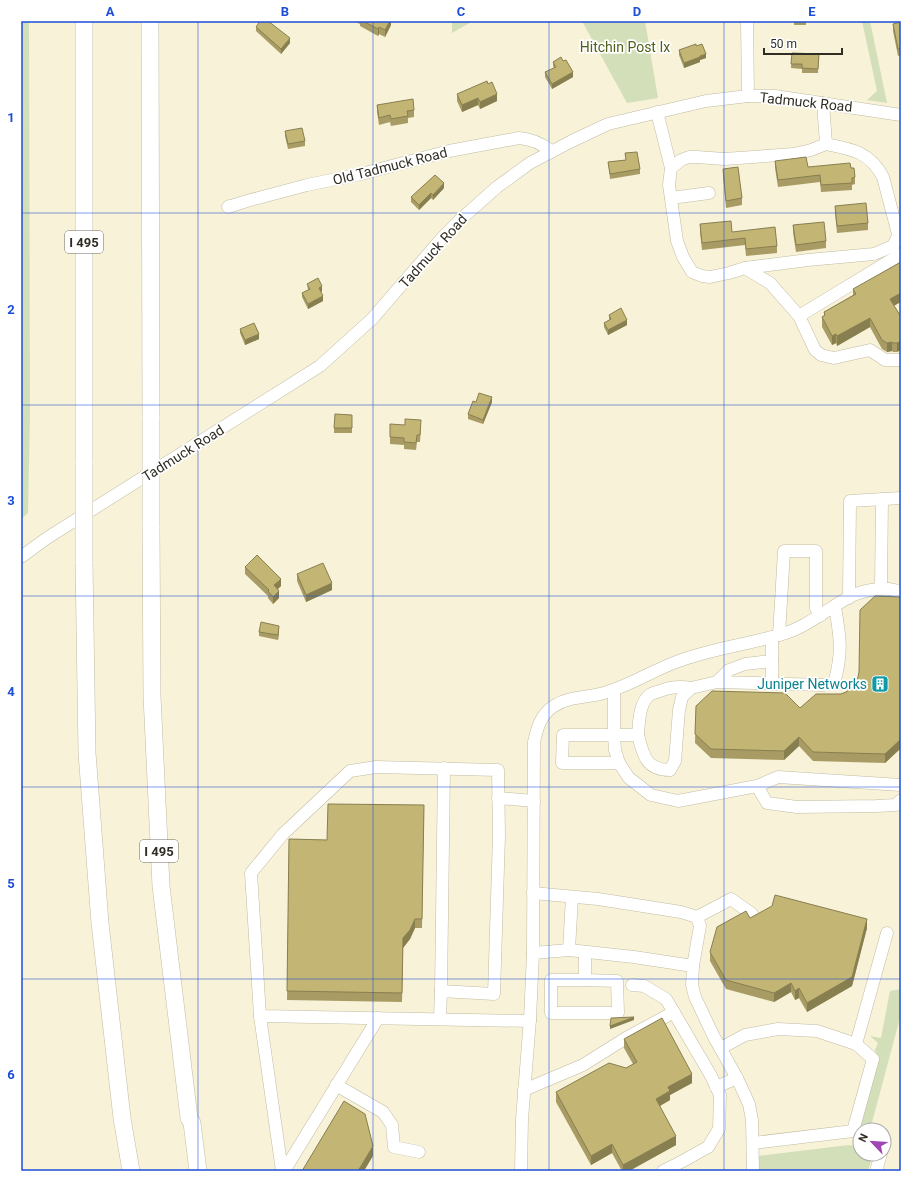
<svg xmlns="http://www.w3.org/2000/svg" width="922" height="1192" viewBox="0 0 922 1192" font-family="Roboto,sans-serif">
  <style>
    .green { fill: #d3dfb8 }
    .lines { fill: none; stroke-linecap: round; stroke-linejoin: round }
    .minor-casing { stroke: #c1bca3; stroke-width: 13 }
    .highway-casing { stroke: #c1bca3; stroke-width: 18 }
    .minor { stroke: #fff; stroke-width: 12 }
    .highway { stroke: #fff; stroke-width: 17 }
    .highway-bridge-casing { stroke: #c1bca3; stroke-width: 18; stroke-linecap: butt }
    .highway-bridge { stroke: #fff; stroke-width: 17 }
    .wall { fill: #a89c64 }
    .shaded-wall { fill: #887f51 }
    .building { fill: #c3b574; stroke: #887f51 }
    .grid { fill: none; stroke: #1d4ed8; stroke-width: 1; stroke-opacity: 0.55 }
    .labels { text-anchor: middle; stroke-width: 3.5; stroke-linejoin: round; paint-order: stroke }
    .shield { fill: #fff; stroke: #6e6d66; stroke-width: 1 }
    .shield-label { font-size: 13px; font-weight: bold; fill: #302e24 }
    .park-label { font-size: 14px; fill: #4f5f1c; stroke: #fff }
    .street-label { font-size: 14px; fill: #302e24; stroke: #fff }
    .culture-label { font-size: 14px; fill: #0d838f; stroke: #fff; text-anchor: end }
    .neatline { fill: none; stroke: #1d4ed8; stroke-width: 1.5 }
    .grid-label { font-size: 13px; text-anchor: middle; font-weight: bold; fill: #1d4ed8 }
  </style>
  <rect width="100%" height="100%" fill="#f7f2d8"/>
  <g class="green">
    <path d="M21,21H29L30,415L28,513L21,519Z"/>
    <path d="M452,21H473L452,33Z"/>
    <path d="M582,21H645L658,98L627,103Z"/>
    <path d="M862,21H870L887,103L867,100L877,91Z"/>
    <path d="M901,989V1014L870,1130H860V1154H873L868,1171H758V1156L849,1145L854,1146L877,1059L875,1050L878,1043L870,1036L881,1038L890,991Z"/>
  </g>
  <g class="lines">
    <g class="minor-casing">
      <g id="minor">
        <path d="M747,21L748,96"/>
        <path d="M823,103L826,144L811,150L794,154L724,159L697,157H689L681,160L671,168L669,185L677,241L683,257L692,272L702,276L710,277L729,273L745,268L808,260L874,254L893,246L897,238L898,234L883,177C870,152 852,149 826,144"/>
        <path d="M657,112L671,168"/>
        <path d="M671,198L709,193"/>
        <path d="M229,206L228,207L247,201L307,185L361,174L449,151L519,138C532,139 541,143 551,151"/>
        <path d="M745,268L770,283L799,316L815,350L821,355L834,358L870,350L885,360H901"/>
        <path d="M799,316L901,254"/>
        <path d="M21,557L47,538L320,366L372,319L443,237L461,219L497,187L530,163L572,141L608,124L706,101L748,96H775L901,115"/>
        <path d="M881,589L882,499"/>
        <path d="M849,598L850,501L901,498"/>
        <path d="M779,635L784,551H816V608L820,616"/>
        <path d="M772,637V683"/>
        <path d="M717,682L729,670L745,664L772,661"/>
        <path d="M614,690V736L615,750L619,763L629,778L651,795L678,801L757,786L778,777L901,785"/>
        <path d="M638,735C639,723 639,701 651,694C653,693 657,692 660,691C670,687 680,686 691,688"/>
        <path d="M619,763H562L563,735H638C643,755 646,770 670,770L675,761L679,710L682,697L691,688L717,682L824,685L834,683C843,653 840,636 835,607"/>
        <path d="M757,786L767,803L797,807L876,806L896,805L901,800"/>
        <path d="M498,798L534,801"/>
        <path d="M533,893L598,899L681,912L697,917L700,926L693,966L692,985L695,997L714,1037L737,1078L749,1104L752,1120L753,1171"/>
        <path d="M697,917L731,899L752,914"/>
        <path d="M569,950L572,897"/>
        <path d="M533,953L569,950L634,957L693,966"/>
        <path d="M585,980H551V1013H618L617,981L585,980V952"/>
        <path d="M632,985L644,986L666,999L710,1074L720,1095L719,1129L708,1147L681,1162L663,1171"/>
        <path d="M441,991L444,768"/>
        <path d="M260,1016L282,1171"/>
        <path d="M440,1019L441,991L494,994L499,835L498,770L376,767L350,771L283,834L251,873L260,1016L530,1021"/>
        <path d="M721,1048L745,1035L778,1029L817,1031L856,1044"/>
        <path d="M336,1085L383,1112L392,1125L394,1147L419,1152"/>
        <path d="M716,1087L737,1078"/>
        <path d="M524,1090L583,1065L626,1038L674,1012"/>
        <path d="M753,1143L853,1131L873,1059L856,1044L887,933"/>
        <path d="M284,1171L378,1018"/>
        <path d="M521,1171L522,1119L530,1019L533,953L534,742C537,728 541,714 554,706C569,696 587,698 604,693C629,686 652,671 676,662C710,649 745,645 779,635C806,628 827,609 851,596C865,590 888,585 901,593"/>
        <path d="M876,1171L881,1154"/>
      </g>
    </g>
    <g class="highway-casing">
      <g id="highway">
        <path d="M84,21V463"/>
        <path d="M150,21L151,419"/>
        <path d="M151,527L152,696L161,886L189,1118L192,1123L198,1171"/>
        <path d="M84,562L87,753L100,923L122,1118L131,1171"/>
      </g>
    </g>
    <use href="#minor" class="minor"/>
    <use href="#highway" class="highway"/>
    <g class="highway-bridge-casing">
      <g id="highway-bridge">
        <path d="M151,527V419"/>
        <path d="M84,562V463"/>
      </g>
    </g>
    <use href="#highway-bridge" class="highway-bridge"/>
  </g>
  <g class="wall">
    <path d="M354,21H391V25L385,37L379,34L378,36L360,26V24Z"/>
    <rect x="794" y="21" width="12" height="4"/>
    <path d="M901,22V55L898,56L893,31V24Z"/>
    <path d="M256,27L290,43L281,54L256,31Z"/>
    <path d="M696,46L706,58L700,60V62L684,68L679,55V50Z"/>
    <path d="M792,53L819,54L818,73H802V69L791,68Z"/>
    <path d="M553,62L573,77L552,89L545,77V72L554,68L553,66Z"/>
    <path d="M457,94L497,101L480,109L478,105L462,112L457,101Z"/>
    <path d="M377,105L414,110V117L408,118V123L391,126L390,122L379,125L377,112Z"/>
    <path d="M285,131L305,141V146L288,149L285,136Z"/>
    <path d="M625,153L640,169V174L610,179L608,162L626,160Z"/>
    <path d="M775,161L808,167L851,168L855,177V184L852,185V190L821,192L820,182L778,187L775,168Z"/>
    <path d="M723,169L742,198V205L726,208L723,176Z"/>
    <path d="M444,188L433,200L431,198L419,210L411,202V197Z"/>
    <path d="M835,206L868,223V230L837,233L835,213Z"/>
    <path d="M700,224L732,232L777,246V253L746,256L745,245L702,250L700,232Z"/>
    <path d="M793,225L826,241V248L796,252L793,232Z"/>
    <path d="M307,284L322,291L321,292L323,301L308,309L302,297V293L308,290Z"/>
    <path d="M853,289L894,306L901,317L897,352H893L892,351L887,352L882,349L870,327L837,346L836,343L832,345L822,327V317L824,316V312L853,295Z"/>
    <path d="M609,315L627,325L608,335L604,327V323L609,320Z"/>
    <path d="M240,329L259,339L245,345L240,333Z"/>
    <path d="M476,402H492L483,424L468,419V414Z"/>
    <path d="M352,415V433H334V428Z"/>
    <path d="M421,427L420,442H417L416,450L404,449V445L390,444V437Z"/>
    <path d="M245,567L281,586L278,589L279,598L273,604L268,598V596L245,574Z"/>
    <path d="M297,574L332,590L306,602L297,581Z"/>
    <path d="M901,597V721L900,749L885,763L813,761L799,746L784,760L711,758L695,743L696,706L800,708L846,692L854,686Z"/>
    <path d="M279,631L278,640L259,636V632Z"/>
    <path d="M424,805L422,928H415L410,939L403,948L402,1002L287,1000L289,839L327,840Z"/>
    <path d="M750,918L867,928L852,986L807,1012L799,998L795,1000L791,992L774,1002L726,989L710,961V952Z"/>
    <path d="M624,1039L692,1083L670,1095V1100L660,1106L676,1145L629,1171H622L612,1153L591,1165L556,1102V1092L626,1068L633,1064L624,1048Z"/>
  </g>
  <g class="shaded-wall">
    <path d="M390,21H391V25L385,37V30Z"/>
    <path d="M379,27V34L378,36V29Z"/>
    <path d="M290,38V43L281,54V49Z"/>
    <path d="M706,54V58L700,60V62L684,68V63Z"/>
    <path d="M573,72V77L552,89V84Z"/>
    <path d="M497,94V101L480,109V102Z"/>
    <path d="M478,98V105L462,112V105Z"/>
    <path d="M444,183V188L433,200V195Z"/>
    <path d="M431,193V198L419,210V205Z"/>
    <path d="M322,286V291L319,293V288Z"/>
    <path d="M901,293V302L890,308V299Z"/>
    <path d="M323,296V301L308,309V304Z"/>
    <path d="M870,318V327L837,346V336Z"/>
    <path d="M627,320V325L608,335V330Z"/>
    <path d="M259,334V339L245,345V340Z"/>
    <path d="M836,334V343L832,345V336Z"/>
    <path d="M901,341V350L897,352V343Z"/>
    <path d="M892,342V351L887,352V343Z"/>
    <path d="M492,397V402L483,424V420Z"/>
    <path d="M281,579V586L274,592V585Z"/>
    <path d="M332,583V590L306,602V595Z"/>
    <path d="M279,591V598L273,604V597Z"/>
    <path d="M279,626V631L278,640V635Z"/>
    <path d="M901,712L900,749L885,763V754Z"/>
    <path d="M799,737V746L784,760V751Z"/>
    <path d="M415,919V928L410,939L403,948L402,1002L403,938Z"/>
    <path d="M867,919V928L852,986L807,1012V1003Z"/>
    <path d="M791,983V992L774,1002V993Z"/>
    <path d="M799,988V998L795,1000V991Z"/>
    <path d="M634,1017V1020L610,1029V1026Z"/>
    <path d="M692,1074V1083L670,1095V1100L656,1108V1099L668,1087Z"/>
    <path d="M676,1136V1145L629,1171H623V1165Z"/>
    <path d="M612,1144V1153L591,1165V1156Z"/>
    <path d="M373,1146V1156L364,1171H358Z"/>
  </g>
  <g class="building">
    <path d="M260,21H268L290,38L281,49L256,27Z"/>
    <path d="M363,21H390L385,30L379,27L378,29Z"/>
    <path d="M901,22V48L898,49L893,24Z"/>
    <path d="M696,44V46L702,44L706,54L700,56V57L684,63L679,50Z"/>
    <path d="M792,53L819,54L818,69L802,68V64H791Z"/>
    <path d="M561,57L563,61L566,60L573,72L552,84L545,72L556,67L553,62Z"/>
    <path d="M487,81L488,84L492,82L497,94L480,102L478,98L462,105L457,94Z"/>
    <path d="M413,99L414,110L407,111L408,116L391,119L390,115L379,118L377,105Z"/>
    <path d="M302,128L305,141L288,144L285,131Z"/>
    <path d="M637,152L640,169L610,174L608,162L626,160L625,153Z"/>
    <path d="M806,157L808,167L850,163L851,168H854L855,177L852,178V183L821,185L820,175L778,180L775,161Z"/>
    <path d="M738,167L742,198L726,201L723,169Z"/>
    <path d="M435,175L444,183L433,195L431,193L419,205L411,197Z"/>
    <path d="M866,203L868,223L837,226L835,206Z"/>
    <path d="M731,221L732,232L775,227L777,246L746,249L745,238L702,243L700,224Z"/>
    <path d="M824,222L826,241L796,245L793,225Z"/>
    <path d="M901,262V293L890,299L901,317V341L897,343H893L892,342L887,343L882,340L870,318L837,336L836,334L832,336L822,317L825,315L824,312L856,294L853,289Z"/>
    <path d="M318,278L322,286L319,288L323,296L308,304L302,293L310,289L307,284Z"/>
    <path d="M621,308L627,320L608,330L604,323L611,319L609,315Z"/>
    <path d="M254,323L259,334L245,340L240,329Z"/>
    <path d="M479,393L492,397L483,420L468,414L473,401L476,402Z"/>
    <path d="M335,414L352,415V428H334Z"/>
    <path d="M405,419L421,420L420,435H417L416,443L404,442V438L390,437V424L405,425Z"/>
    <path d="M257,555L281,579L274,585L279,591L273,597L268,591L269,590L245,567Z"/>
    <path d="M323,563L332,583L306,595L297,574Z"/>
    <path d="M875,596L901,597V712L900,740L885,754L813,752L799,737L784,751L711,749L695,734L696,706L712,691L785,693L800,708L816,694H841L846,692L854,686L858,677L859,672L860,610Z"/>
    <path d="M261,622L279,626L278,635L259,632Z"/>
    <path d="M328,804L424,805L422,919H415L410,930L403,938L402,993L287,991L289,839L327,840Z"/>
    <path d="M775,895L867,919L852,977L807,1003L799,988L795,991L791,983L774,993L726,980L710,952L717,927L746,911L750,918L772,906Z"/>
    <path d="M634,1017L610,1026L611,1018Z"/>
    <path d="M662,1018L692,1074L668,1087L670,1091L656,1099L676,1136L623,1165L612,1144L591,1156L556,1092L609,1063L626,1068L637,1062L624,1039Z"/>
    <path d="M344,1101L365,1114L373,1146L358,1171H302Z"/>
  </g>
  <path class="grid" d="M198,21V1171M373,21V1171M549,21V1171M724,21V1171M21,213H901M21,405H901M21,596H901M21,787H901M21,979H901"/>
  <defs>
    <g id="building-square" transform="scale(0.9)"><rect x="-9" y="-9" width="18" height="18" rx="4" fill="#0f9aa8" stroke="#fff"/><path d="M-4-6H4V6H1V3H-1V6H-4ZM-2.5-4.3h1.7v1.8h-1.7ZM.8-4.3h1.7v1.8H.8ZM-2.5-1h1.7V.8h-1.7ZM.8-1h1.7V.8H.8Z" fill="#fff"/></g>
  </defs>
  <g fill-rule="evenodd">
    <use href="#building-square" x="880" y="684"/>
  </g>
  <g class="labels">
    <g class="shield">
      <rect x="65" y="231" width="38" height="22" rx="3"/>
      <rect x="140" y="840" width="38" height="22" rx="3"/>
    </g>
    <g class="shield-label">
      <text x="84" y="247">I 495</text>
      <text x="159" y="856">I 495</text>
    </g>
    <g class="park-label">
      <text x="625" y="52">Hitchin Post Ix</text>
    </g>
    <g class="street-label">
      <text transform="translate(806 102) rotate(6)" y="5">Tadmuck Road</text>
      <text transform="translate(390 166) rotate(-14)" y="5">Old Tadmuck Road</text>
      <text transform="translate(433 251) rotate(-48)" y="5">Tadmuck Road</text>
      <text transform="translate(183 453) rotate(-32)" y="5">Tadmuck Road</text>
    </g>
    <g class="culture-label">
      <text x="867" y="689">Juniper Networks</text>
    </g>
  </g>
  <rect width="922" height="1192" fill="none" stroke="#ffffff" stroke-width="44"/>
  <g transform="translate(872 1142) rotate(295)"><circle r="19" fill="#ffffff" stroke="#acaba7"/>
  <path d="M0-3L7 15L0 10L-7 15Z" fill="#9f48b5"/>
  <text y="-6" font-size="11" font-weight="bold" text-anchor="middle" fill="#302e24">N</text>
  </g>
  <path d="M764 48v6h78v-6" fill="none" stroke="#302e24" stroke-width="2"/>
  <text x="770" y="48" font-size="12" fill="#302e24" stroke="#ffffff" stroke-width="3" paint-order="stroke">50 m</text>
  <rect x="22" y="22" width="878" height="1148" class="neatline"/>
  <g class="grid-label">
    <text x="110" y="16">A</text>
    <text x="285" y="16">B</text>
    <text x="461" y="16">C</text>
    <text x="637" y="16">D</text>
    <text x="812" y="16">E</text>
    <text x="11" y="122">1</text>
    <text x="11" y="314">2</text>
    <text x="11" y="505">3</text>
    <text x="11" y="696">4</text>
    <text x="11" y="888">5</text>
    <text x="11" y="1079">6</text>
  </g>
</svg>
